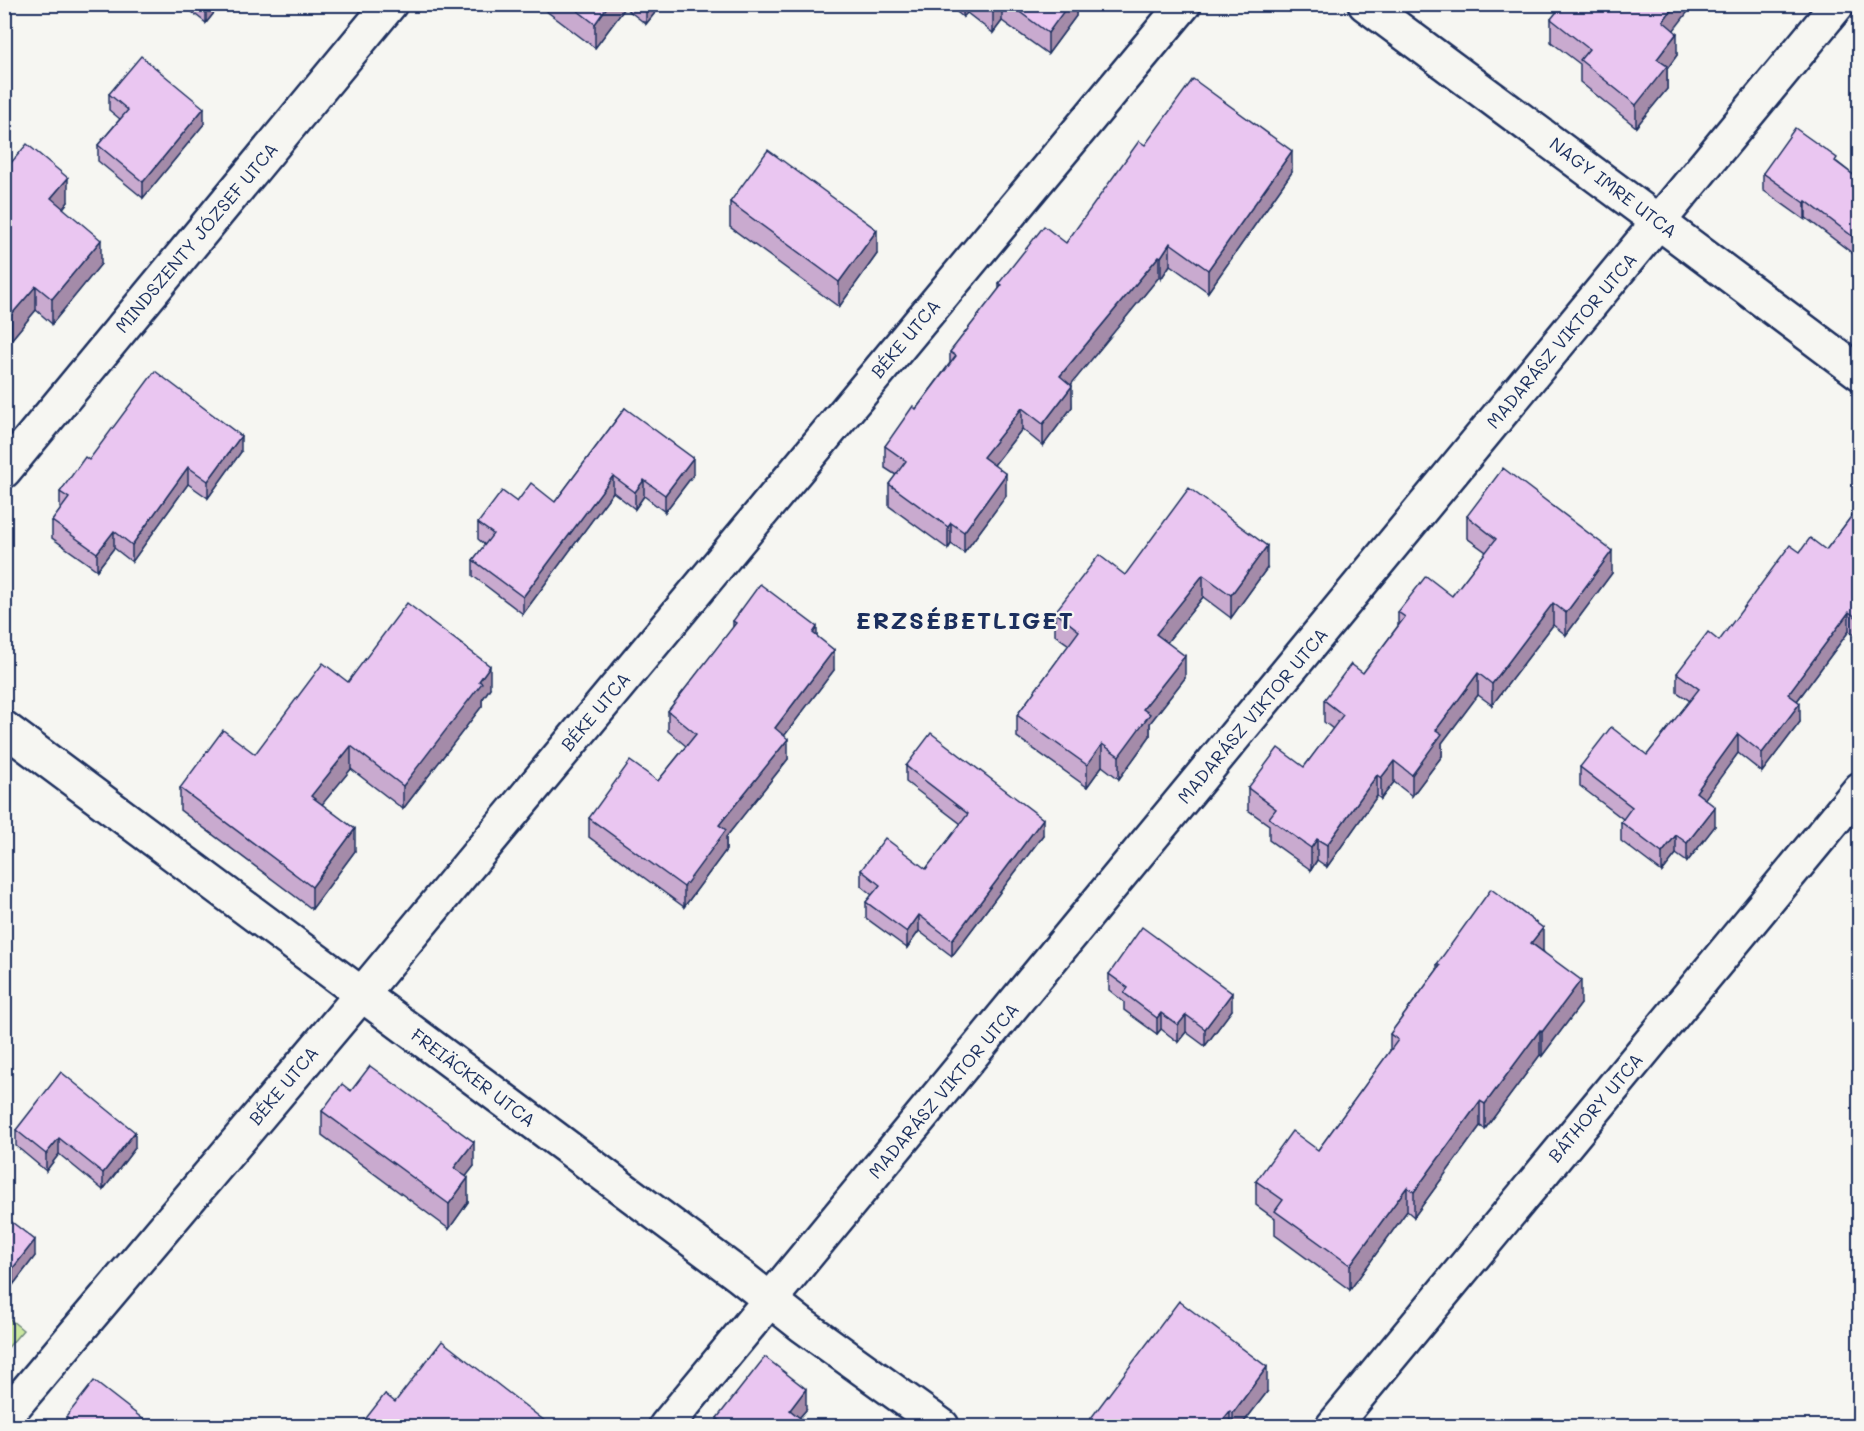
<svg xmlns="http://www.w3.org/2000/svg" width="1864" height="1431" viewBox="0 0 1864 1431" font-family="Mali,sans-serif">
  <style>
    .green { fill: #cae79e; stroke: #728b7e; stroke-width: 1.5 }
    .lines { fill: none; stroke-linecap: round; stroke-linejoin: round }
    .minor-casing { stroke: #1b2f5e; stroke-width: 38 }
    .minor { stroke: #f6f6f2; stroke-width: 33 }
    .wall { fill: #c9aacf; stroke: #1b2f5e; stroke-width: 1.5 }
    .shaded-wall { fill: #a48ba9; stroke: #1b2f5e; stroke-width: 1.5 }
    .building { fill: #eac6f1; stroke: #1b2f5e; stroke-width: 1.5 }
    .labels { text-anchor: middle; stroke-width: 4.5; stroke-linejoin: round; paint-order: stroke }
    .street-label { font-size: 18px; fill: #1b2f5e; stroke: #f6f6f2 }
    .district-label { font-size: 24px; font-weight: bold; letter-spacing: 1.5px; fill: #1b2f5e; stroke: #f6f6f2 }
  </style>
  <rect width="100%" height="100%" fill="#f6f6f2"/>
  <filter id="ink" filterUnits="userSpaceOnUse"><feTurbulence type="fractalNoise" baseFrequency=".0167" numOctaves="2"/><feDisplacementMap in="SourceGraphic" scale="12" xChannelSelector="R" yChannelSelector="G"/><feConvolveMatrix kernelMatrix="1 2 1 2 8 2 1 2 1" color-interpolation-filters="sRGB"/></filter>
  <g filter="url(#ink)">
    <path class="green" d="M5,1315L23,1330L5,1351Z"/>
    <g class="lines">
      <g class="minor-casing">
        <g id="minor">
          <path d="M1365,4L1660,223L1860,373"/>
          <path d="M4,471L390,4"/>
          <path d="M4,728L740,1276L802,1325L942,1426"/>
          <path d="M4,1418L361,995L1184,4"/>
          <path d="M666,1426L1838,4"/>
          <path d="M1333,1426L1860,789"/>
        </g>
      </g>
      <use href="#minor" class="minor"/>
    </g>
    <g class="wall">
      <path d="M182,4H221L206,23Z"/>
      <path d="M537,4H662L646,24L625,8L595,48Z"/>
      <path d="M947,4H1076V16L1048,54L1002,21L993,33L967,13L963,17Z"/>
      <path d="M1551,19L1674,30L1677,55L1667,69V89L1636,127L1580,82V64L1551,42Z"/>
      <path d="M109,94L204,124L143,198L98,161V145L120,119L109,110Z"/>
      <path d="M1145,145L1292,172L1208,292L1170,265L1161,279L1159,277L1071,384L1072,407L1043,446L1022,429L994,465L1006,496L964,553L951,544L948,549L889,506V484L896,475L885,468V446L916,409L950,363V352L999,289V283L1066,243Z"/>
      <path d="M1837,162L1860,180V259L1806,218L1805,220L1763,190V173Z"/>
      <path d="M4,171L68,202L63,208L101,264L52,324L36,310L11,340L4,334Z"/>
      <path d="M730,202L877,254L839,307L730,227Z"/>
      <path d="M625,408L693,475L665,512L644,496L635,509L613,492L523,614L473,576V560L485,545L478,539V523L517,502H555Z"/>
      <path d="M241,452L208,498L188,484L132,562L114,548L97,570L52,538V521L61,509L60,508V492L89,460Z"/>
      <path d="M1860,505V639L1849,631L1797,701L1800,722L1762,772L1738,753L1704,799L1715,826L1687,862L1676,854L1662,872L1621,841V822L1623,819L1580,786V767L1647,755L1690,701L1677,692V673L1719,641L1800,552L1826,550Z"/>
      <path d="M1467,516L1612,573L1566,635L1553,625L1492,705L1478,695L1442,743V756L1412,796L1394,782L1381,799L1377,796L1327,867L1317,860L1311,870L1269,840V825L1248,810V788L1304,767L1333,729L1324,722V700L1363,673L1398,626V612L1452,596L1486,552L1467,538Z"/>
      <path d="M1267,568L1231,618L1203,597L1167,642L1185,678L1150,723V736L1119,779L1102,766L1087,787L1017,737V715L1069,645L1055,635V612L1125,575Z"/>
      <path d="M733,621L817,636L834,670L784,736L788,759L726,837V850L684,907L589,837V818L658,781L686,746L668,731V711L733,628Z"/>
      <path d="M348,682L490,688L482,700V706L403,809L351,769L322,804L355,851L312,909L180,810V788L255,754Z"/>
      <path d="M906,766L1043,835L952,956L919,931L907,948L866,918V902L872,895L861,886V870L926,869L961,824L906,782Z"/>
      <path d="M1543,951L1581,1004L1542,1056L1540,1055L1485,1129L1480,1126L1414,1217L1407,1211L1350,1290L1275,1235V1219L1256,1205V1181L1318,1150L1390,1051V1034L1437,970V964Z"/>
      <path d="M1109,974L1232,1010L1205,1046L1186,1032L1178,1042L1161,1029L1157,1034L1124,1010V1002L1109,990Z"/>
      <path d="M351,1091L474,1166L466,1176L468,1202L449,1229L322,1135V1111Z"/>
      <path d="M16,1130L135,1148L103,1190L59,1154L46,1171L16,1146Z"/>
      <path d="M4,1216L35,1256L13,1285L4,1278Z"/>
      <path d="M1267,1392L1241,1426H1085Z"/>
      <path d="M806,1410L799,1418L810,1426H717V1418Z"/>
      <path d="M66,1417L152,1426H66Z"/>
    </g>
    <g class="shaded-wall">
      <path d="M206,4H221L206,23Z"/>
      <path d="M609,4H625V8L595,48V24Z"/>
      <path d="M646,4H662L646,24Z"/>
      <path d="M963,4H967V13L963,17Z"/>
      <path d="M999,4H1002V21L993,33V12Z"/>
      <path d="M1067,4H1076V16L1048,54V33Z"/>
      <path d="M1676,4H1694L1663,44V21Z"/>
      <path d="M1677,33V55L1667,69V89L1636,127V105L1657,59Z"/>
      <path d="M204,108V124L143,198V182Z"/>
      <path d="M1292,151V172L1208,292V270Z"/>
      <path d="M68,178V202L51,223V198Z"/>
      <path d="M1806,201V218L1805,220V203Z"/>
      <path d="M877,230V254L839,307V282Z"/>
      <path d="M101,240V264L52,324V299Z"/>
      <path d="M1170,243V265L1161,279V257Z"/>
      <path d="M1159,256V277L1060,398V376Z"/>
      <path d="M36,286V310L11,340V315Z"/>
      <path d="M1072,386V407L1043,446V424Z"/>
      <path d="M1022,408V429L983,479V457Z"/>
      <path d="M241,436V452L208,498V481Z"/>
      <path d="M693,458V475L665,512V495Z"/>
      <path d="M188,467V484L132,562V545Z"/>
      <path d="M1006,474V496L964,553V532Z"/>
      <path d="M613,476V492L523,614V597Z"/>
      <path d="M644,480V496L635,509V492Z"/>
      <path d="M951,523V544L948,549V527Z"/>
      <path d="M114,531V548L97,570V553Z"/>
      <path d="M1267,546V568L1231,618V595Z"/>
      <path d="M1612,551V573L1566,635V613Z"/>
      <path d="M1203,575V597L1156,656V634Z"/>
      <path d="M1553,603V625L1492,705V684Z"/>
      <path d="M1849,612V631L1788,713V694Z"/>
      <path d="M817,627V647L813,633Z"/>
      <path d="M834,650V670L775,748V728Z"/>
      <path d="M1185,656V678L1150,723V736L1119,779V756L1143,709Z"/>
      <path d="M490,666V688L482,700V706L403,809V786Z"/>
      <path d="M1478,673V695L1442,743V756L1412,796V775L1436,730Z"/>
      <path d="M1800,703V722L1762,772V753Z"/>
      <path d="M1738,734V753L1696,811V792Z"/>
      <path d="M788,739V759L726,837V850L684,907V887L719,825Z"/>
      <path d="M1102,744V766L1087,787V765Z"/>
      <path d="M351,746V769L311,818V796Z"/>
      <path d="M1394,761V782L1381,799V778Z"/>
      <path d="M1377,775V796L1327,867V845Z"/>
      <path d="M1715,807V826L1687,862V843Z"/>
      <path d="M1043,819V835L952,956V940Z"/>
      <path d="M355,829V851L312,909V887Z"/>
      <path d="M1676,835V854L1662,872V853Z"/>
      <path d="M1317,839V860L1311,870V848Z"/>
      <path d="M919,915V931L907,948V932Z"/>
      <path d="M1543,928V952L1531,943Z"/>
      <path d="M1581,980V1004L1542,1056V1032Z"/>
      <path d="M1232,993V1010L1205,1046V1029Z"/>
      <path d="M1161,1013V1029L1157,1034V1018Z"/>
      <path d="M1186,1015V1032L1178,1042V1025Z"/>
      <path d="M1540,1030V1055L1485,1129V1104Z"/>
      <path d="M1480,1101V1126L1414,1217V1192Z"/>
      <path d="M135,1132V1148L103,1190V1173Z"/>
      <path d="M59,1138V1154L46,1171V1154Z"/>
      <path d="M474,1142V1166L454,1192V1168Z"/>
      <path d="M468,1178V1202L449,1229V1204Z"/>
      <path d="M1407,1187V1211L1350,1290V1265Z"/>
      <path d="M35,1240V1256L13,1285V1268Z"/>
      <path d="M1267,1367V1392L1241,1426H1233V1413Z"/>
      <path d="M806,1389V1410L792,1426L790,1410Z"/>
      <path d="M1230,1411V1426H1218Z"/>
    </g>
    <g class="building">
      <path d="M569,4H609L595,24Z"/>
      <path d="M984,4H999L993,12Z"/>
      <path d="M1009,4H1069L1048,33Z"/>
      <path d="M1563,4H1676L1663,21L1677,33L1657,59L1667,66L1636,105L1580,60L1589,49L1551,19Z"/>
      <path d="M141,56L204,108L143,182L98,145L128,110L109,94Z"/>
      <path d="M1193,79L1292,151L1208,270L1170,243L1161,257L1159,256L1060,376L1072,386L1043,424L1022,408L983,457L1006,474L964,532L951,523L948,527L889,484L906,461L885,446L913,406L916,409L956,356L950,352L1002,285L999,283L1044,226L1066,243L1139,141L1145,145Z"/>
      <path d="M1795,128L1837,158L1835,161L1860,180V242L1806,201L1805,203L1763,173Z"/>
      <path d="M27,144L68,178L51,198L101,240L52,299L36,286L11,315L4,310V171Z"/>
      <path d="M768,150L877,230L839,282L730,202Z"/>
      <path d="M155,371L241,436L208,481L188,467L132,545L114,531L97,553L52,521L69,498L60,492L85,457L89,460Z"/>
      <path d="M625,408L693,458L665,495L644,480L635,492L613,476L523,597L473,560L493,534L478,523L502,491L517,502L531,483L555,502Z"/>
      <path d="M1503,468L1612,551L1566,613L1553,603L1492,684L1478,673L1436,730L1442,734L1412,775L1394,761L1381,778L1377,775L1327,845L1317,839L1311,848L1269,818L1276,809L1248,788L1278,748L1304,767L1343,715L1324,700L1351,664L1363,673L1405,617L1398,612L1426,576L1452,596L1496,539L1467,516Z"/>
      <path d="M1189,488L1267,546L1231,595L1203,575L1156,634L1185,656L1143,709L1150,714L1119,756L1102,744L1087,765L1017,715L1079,631L1055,612L1099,555L1125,575Z"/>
      <path d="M1860,505V620L1849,612L1788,694L1800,703L1762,753L1738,734L1696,792L1715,807L1687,843L1676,835L1662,853L1621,822L1632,807L1580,767L1611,727L1647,755L1699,689L1677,673L1708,632L1719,641L1790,545L1800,552L1810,538L1826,550Z"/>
      <path d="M760,584L817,627L813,633L834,650L775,728L788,739L719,825L726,830L684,887L589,818L630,761L658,781L696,734L668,711L736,623L733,621Z"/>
      <path d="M407,603L490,666L479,681L482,683L403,786L351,746L311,796L355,829L312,887L180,788L223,730L255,754L323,663L348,682Z"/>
      <path d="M931,733L1043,819L952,940L919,915L907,932L866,902L880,885L861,870L885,838L926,869L968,814L906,766Z"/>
      <path d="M1491,889L1543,928L1531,943L1581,980L1542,1032L1540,1030L1485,1104L1480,1101L1414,1192L1407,1187L1350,1265L1275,1211L1283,1200L1256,1181L1292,1131L1318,1150L1398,1040L1390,1034L1440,966L1437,964Z"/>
      <path d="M1142,927L1232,993L1205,1029L1186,1015L1178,1025L1161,1013L1157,1018L1124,993L1128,988L1109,974Z"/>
      <path d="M370,1066L474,1142L454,1168L468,1178L449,1204L322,1111L342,1084L351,1091Z"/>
      <path d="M61,1072L135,1132L103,1173L59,1138L46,1154L16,1130Z"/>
      <path d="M4,1216L35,1240L13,1268L4,1261Z"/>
      <path d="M1179,1301L1267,1367L1233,1413L1230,1411L1218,1426H1085Z"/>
      <path d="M442,1341L550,1425L549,1426H360L385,1394L395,1402Z"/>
      <path d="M765,1357L806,1389L790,1410L810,1426H727L717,1418Z"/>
      <path d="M94,1381L152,1426H78L66,1417Z"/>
    </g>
  </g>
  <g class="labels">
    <g class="street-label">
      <text transform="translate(1613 188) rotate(37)" y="6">NAGY IMRE UTCA</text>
      <text transform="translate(197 238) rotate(-50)" y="6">MINDSZENTY JÓZSEF UTCA</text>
      <text transform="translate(906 339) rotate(-50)" y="6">BÉKE UTCA</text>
      <text transform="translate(1562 341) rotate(-50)" y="6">MADARÁSZ VIKTOR UTCA</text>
      <text transform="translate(596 712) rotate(-50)" y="6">BÉKE UTCA</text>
      <text transform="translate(1253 716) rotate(-50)" y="6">MADARÁSZ VIKTOR UTCA</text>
      <text transform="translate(473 1078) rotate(37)" y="6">FREIÄCKER UTCA</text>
      <text transform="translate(284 1086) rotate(-50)" y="6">BÉKE UTCA</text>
      <text transform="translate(944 1091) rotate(-50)" y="6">MADARÁSZ VIKTOR UTCA</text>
      <text transform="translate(1596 1108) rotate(-50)" y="6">BÁTHORY UTCA</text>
    </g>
    <g class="district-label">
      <text x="965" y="629">ERZSÉBETLIGET</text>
    </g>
  </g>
  <rect width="1864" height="1431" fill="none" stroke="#f6f6f2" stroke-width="24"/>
  <rect x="12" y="12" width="1840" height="1407" fill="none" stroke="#1b2f5e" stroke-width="2" filter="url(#ink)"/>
</svg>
